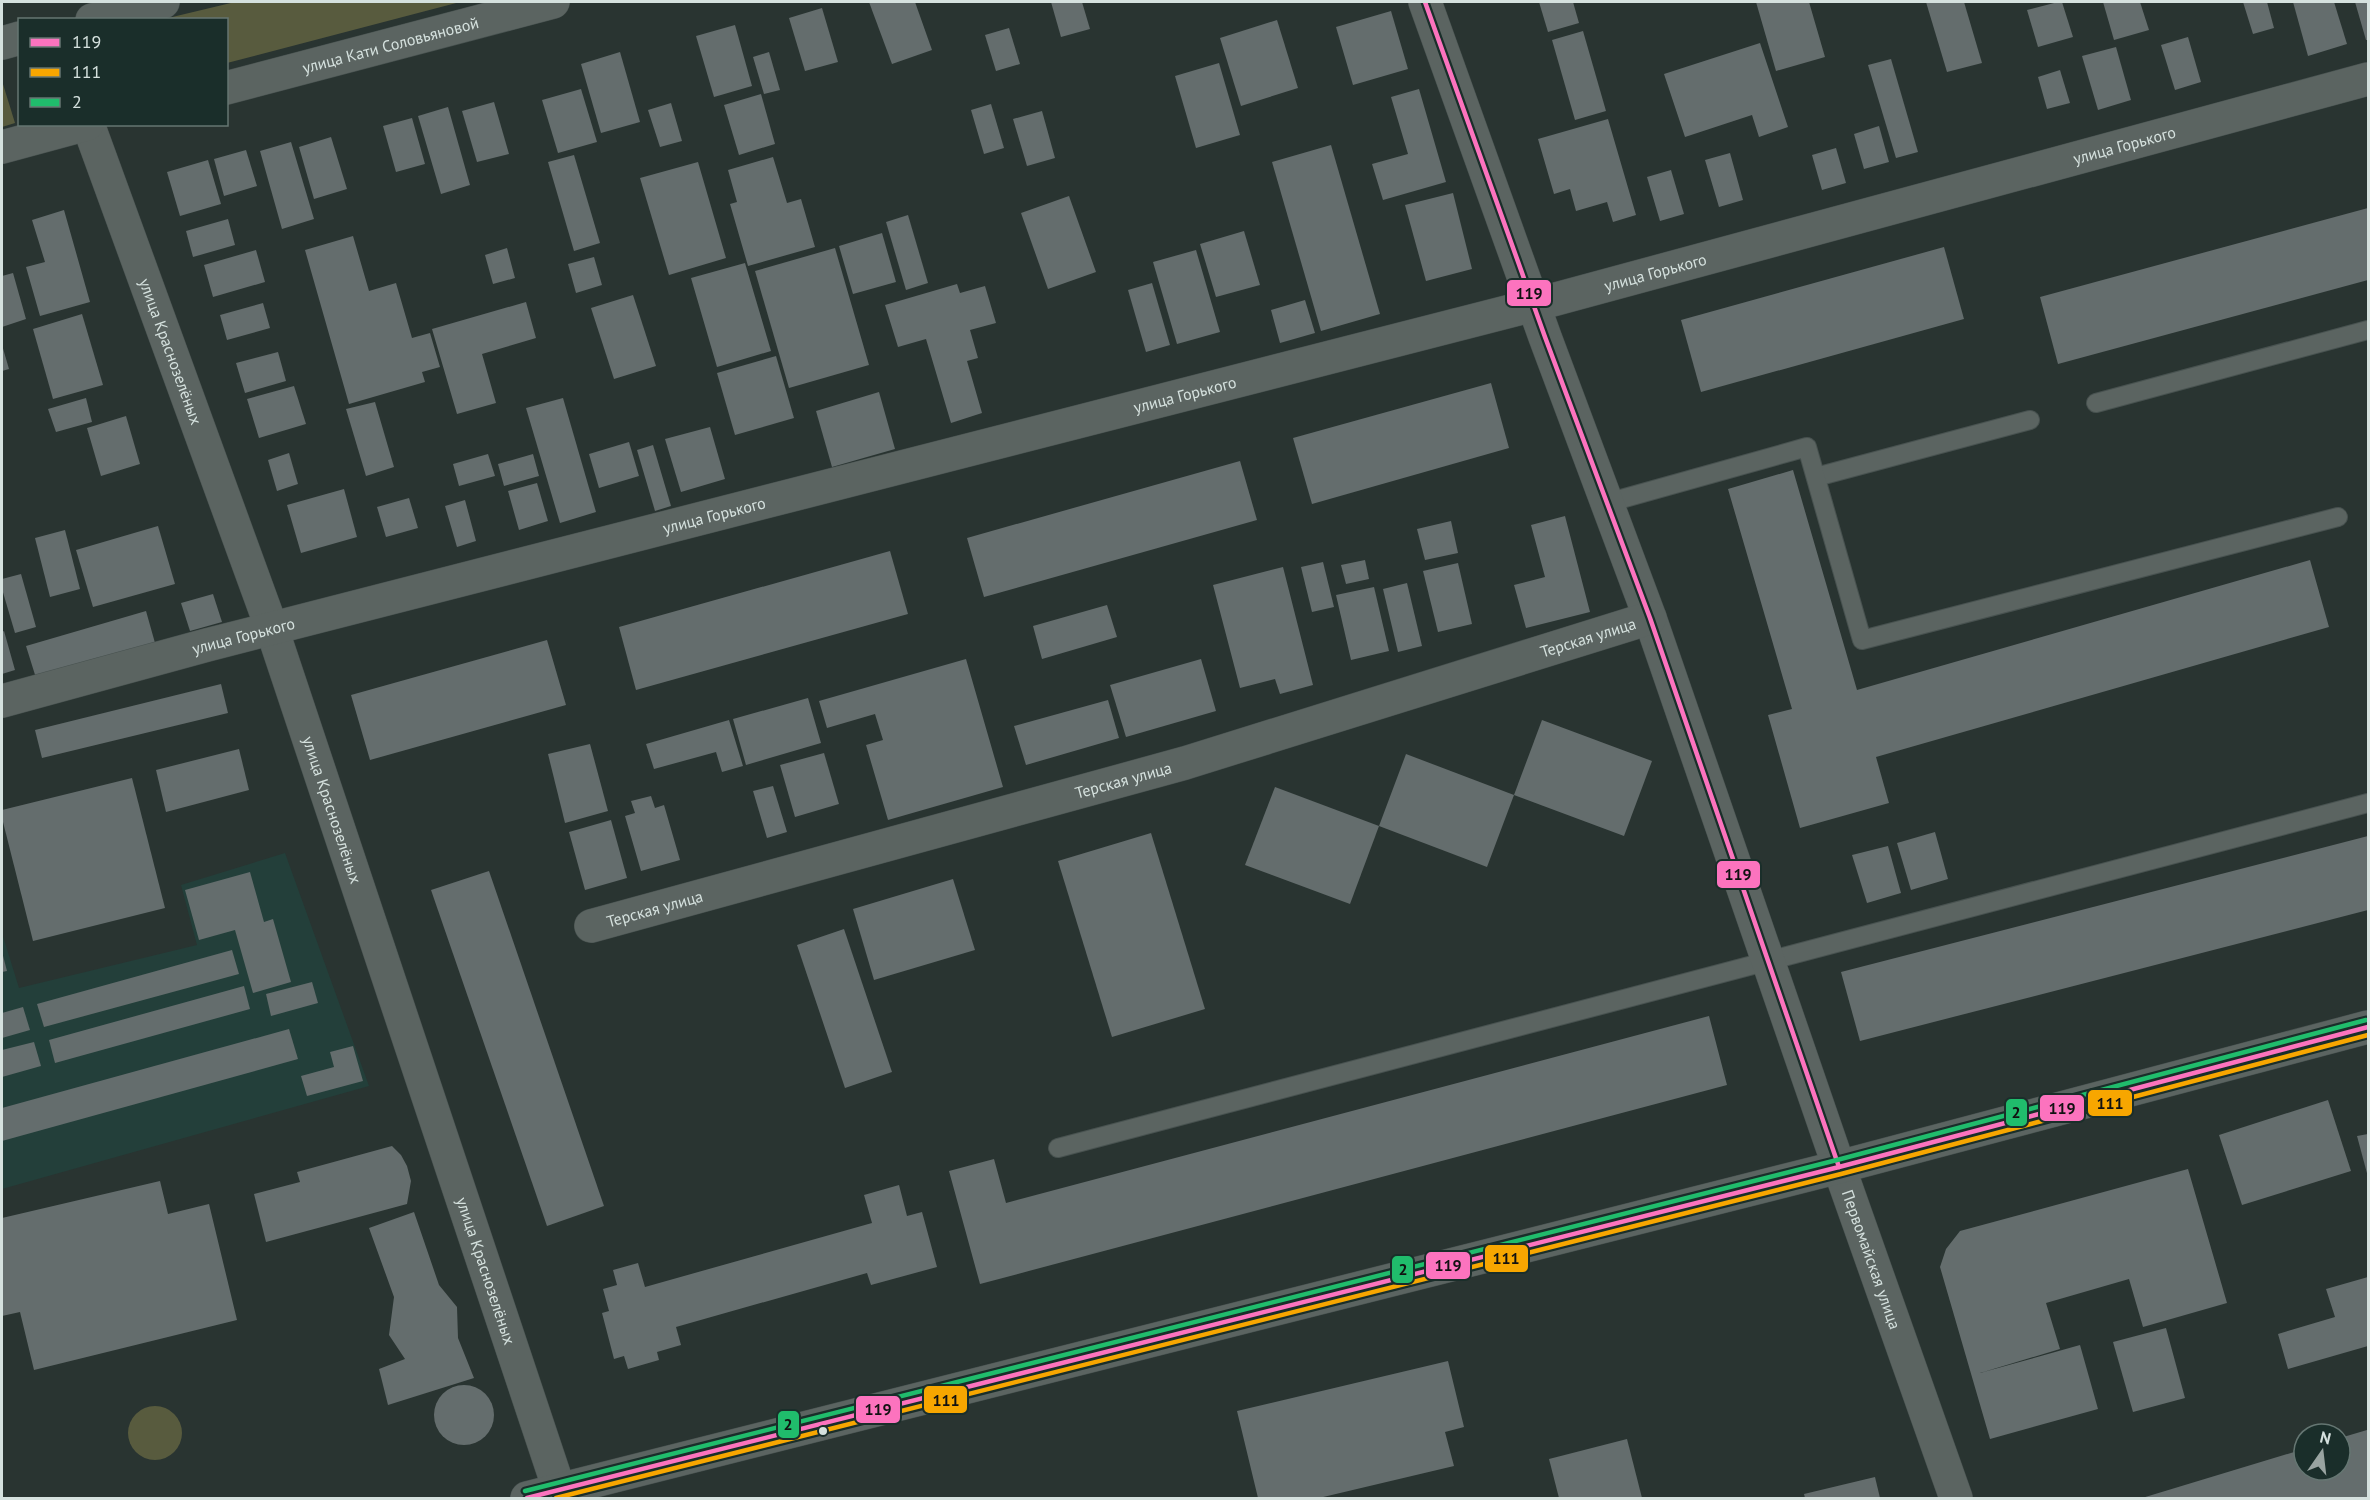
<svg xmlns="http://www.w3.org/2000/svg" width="2370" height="1500" viewBox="0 0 2370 1500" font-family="'PT Sans',sans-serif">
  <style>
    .built { fill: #233f3a }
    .green { fill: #585b3e }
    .building { fill: #646d6d }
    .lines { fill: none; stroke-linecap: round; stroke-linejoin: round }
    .service-casing { stroke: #485250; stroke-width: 20 }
    .minor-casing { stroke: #485250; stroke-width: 34 }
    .tertiary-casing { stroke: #485250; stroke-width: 34 }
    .service { stroke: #5b6461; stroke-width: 18 }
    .minor { stroke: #5b6461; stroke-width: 33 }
    .tertiary { stroke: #5b6461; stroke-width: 33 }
    .bus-1-casing { stroke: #1a2e2a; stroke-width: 9 }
    .bus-2-casing { stroke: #1a2e2a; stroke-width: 9 }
    .bus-3-casing { stroke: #1a2e2a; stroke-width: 9 }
    .bus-1 { stroke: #fc73be; stroke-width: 4.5 }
    .bus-2 { stroke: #f7a600; stroke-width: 4.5 }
    .bus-3 { stroke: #20bc6c; stroke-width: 4.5 }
    .bus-dot { fill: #d5e1de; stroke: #1a2e2a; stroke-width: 2 }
    .labels { text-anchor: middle; stroke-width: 6; stroke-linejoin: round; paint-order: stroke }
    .street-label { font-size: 16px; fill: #d5e1de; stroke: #1a2e2a }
    .line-badge { stroke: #1a2e2a; stroke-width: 2 }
    .pale-badge-label { font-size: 16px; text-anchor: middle; font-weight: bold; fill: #111 }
  </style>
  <rect width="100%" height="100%" fill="#293431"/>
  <path class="built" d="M285,853L369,1086L2,1189V933L19,988L197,945L181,885Z"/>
  <g class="green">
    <path d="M235,2H460L227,63L226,20L164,19Z"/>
    <path d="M2,81L15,123L2,127Z"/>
    <circle cx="155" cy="1433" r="27"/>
  </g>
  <g class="building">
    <path d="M869,2H915L932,50L892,64Z"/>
    <path d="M1051,2H1082L1090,29L1061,37Z"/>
    <path d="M1539,2H1573L1579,23L1548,32Z"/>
    <path d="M1756,2H1809L1825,57L1776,71Z"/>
    <path d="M1926,2H1964L1982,63L1947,72Z"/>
    <path d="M2058,2H2062L2073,37L2038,47L2027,10Z"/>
    <path d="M2103,2H2140L2149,30L2114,40Z"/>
    <path d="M2243,2H2267L2274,28L2253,34Z"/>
    <path d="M2293,2H2334L2347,44L2308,56Z"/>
    <path d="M2355,2H2368V40H2366Z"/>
    <path d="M822,8L838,62L805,71L789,18Z"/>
    <path d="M1391,11L1408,69L1353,85L1336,27Z"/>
    <path d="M1277,20L1298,88L1241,106L1220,38Z"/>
    <path d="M735,25L752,86L714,97L696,36Z"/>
    <path d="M1009,28L1020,64L996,71L985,35Z"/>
    <path d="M1583,31L1606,111L1575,120L1552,40Z"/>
    <path d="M2188,37L2201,82L2175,90L2161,45Z"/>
    <path d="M1760,43L1788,127L1759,137L1752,115L1685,137L1664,74Z"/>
    <path d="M2116,47L2131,100L2098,110L2082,56Z"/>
    <path d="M620,52L640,122L601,133L581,64Z"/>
    <path d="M769,52L780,90L764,94L753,57Z"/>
    <path d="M1891,59L1918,152L1896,158L1868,65Z"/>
    <path d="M1219,63L1240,135L1196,148L1175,76Z"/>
    <path d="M2060,70L2070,103L2047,109L2038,77Z"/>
    <path d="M581,89L597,142L558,153L542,100Z"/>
    <path d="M1419,89L1446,182L1383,200L1372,164L1408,154L1391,97Z"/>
    <path d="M761,94L775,144L739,155L724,105Z"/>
    <path d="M494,102L509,154L477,162L462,111Z"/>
    <path d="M671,103L682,141L660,147L648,110Z"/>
    <path d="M991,104L1004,148L984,154L971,110Z"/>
    <path d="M448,107L470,185L441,194L418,116Z"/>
    <path d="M1042,111L1055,158L1027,166L1013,119Z"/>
    <path d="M412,118L425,164L396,172L383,126Z"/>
    <path d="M1608,119L1636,215L1613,222L1607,202L1576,211L1570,189L1554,194L1538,139Z"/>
    <path d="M1879,126L1889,162L1864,169L1854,134Z"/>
    <path d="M331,137L347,189L314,199L299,147Z"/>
    <path d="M291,142L314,219L282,229L260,151Z"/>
    <path d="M1331,145L1380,314L1321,331L1272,162Z"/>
    <path d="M1836,148L1846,183L1822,190L1812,155Z"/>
    <path d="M246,150L257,186L224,196L214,159Z"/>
    <path d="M1730,153L1743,200L1719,207L1705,160Z"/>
    <path d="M574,155L600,243L574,251L548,162Z"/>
    <path d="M773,157L787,203L801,199L815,247L748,266L730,204L737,202L728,170Z"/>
    <path d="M208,160L221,204L180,216L167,172Z"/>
    <path d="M698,162L726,258L669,275L640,178Z"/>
    <path d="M1671,170L1684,214L1660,221L1647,177Z"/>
    <path d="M1453,193L1472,269L1426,281L1405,205Z"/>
    <path d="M1069,196L1096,272L1048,289L1021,213Z"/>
    <path d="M2368,208V280L2058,364L2040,297Z"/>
    <path d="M64,210L90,302L40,316L26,267L45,262L32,220Z"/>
    <path d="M908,215L928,283L906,290L886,222Z"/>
    <path d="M228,219L235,245L193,257L186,231Z"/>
    <path d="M1244,231L1260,285L1216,297L1200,244Z"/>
    <path d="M882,233L896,282L853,294L839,246Z"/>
    <path d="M353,236L369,291L396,283L412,338L430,333L440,367L422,372L425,382L349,404L305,250Z"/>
    <path d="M1944,247L1964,319L1701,392L1681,320Z"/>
    <path d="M507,248L515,278L493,284L485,255Z"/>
    <path d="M835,248L869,365L789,388L755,271Z"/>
    <path d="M256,250L265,282L213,297L204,265Z"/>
    <path d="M1196,250L1220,332L1177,344L1153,262Z"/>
    <path d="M594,257L602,285L576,293L568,264Z"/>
    <path d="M745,263L771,351L717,367L691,278Z"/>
    <path d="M13,273L26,319L2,327V276Z"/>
    <path d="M1152,283L1170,345L1146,352L1128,290Z"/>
    <path d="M957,284L960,293L985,286L996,323L970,330L978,358L967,361L982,413L951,423L926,339L898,347L885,305Z"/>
    <path d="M633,295L656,366L614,379L591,308Z"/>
    <path d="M1305,300L1315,333L1280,343L1271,310Z"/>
    <path d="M526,302L536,338L482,354L496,403L457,414L432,329Z"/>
    <path d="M263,303L270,328L227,340L220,315Z"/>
    <path d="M82,314L103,385L53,399L33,329Z"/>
    <path d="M2,345L9,369L2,371Z"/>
    <path d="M278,352L286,381L245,393L236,363Z"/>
    <path d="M776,356L794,418L735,435L717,373Z"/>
    <path d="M1491,383L1509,448L1312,504L1293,438Z"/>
    <path d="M294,386L306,424L259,438L247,399Z"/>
    <path d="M879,392L895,449L832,467L816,411Z"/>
    <path d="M86,398L92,422L56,432L48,409Z"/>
    <path d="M563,398L596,512L560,523L526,408Z"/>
    <path d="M375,402L394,467L366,476L346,409Z"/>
    <path d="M126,416L140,464L101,476L87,428Z"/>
    <path d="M710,427L725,479L681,492L665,439Z"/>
    <path d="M629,442L639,476L599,488L589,454Z"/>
    <path d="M653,445L671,506L655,511L637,450Z"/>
    <path d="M289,453L298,484L277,491L268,460Z"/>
    <path d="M488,454L495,476L459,486L453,464Z"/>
    <path d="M533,454L539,476L504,486L498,464Z"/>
    <path d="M1240,461L1257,520L984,597L967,538Z"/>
    <path d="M1793,470L1857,690L2310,560L2329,627L1876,757L1889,803L1800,828L1768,715L1792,709L1728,489Z"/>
    <path d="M537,483L548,521L519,530L508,491Z"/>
    <path d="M344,489L357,537L301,553L287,505Z"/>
    <path d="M409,498L418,528L386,537L377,507Z"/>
    <path d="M465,500L476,541L457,547L445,506Z"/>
    <path d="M1565,516L1590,612L1526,628L1514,585L1545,577L1531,525Z"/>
    <path d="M1451,521L1458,553L1425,560L1417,529Z"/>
    <path d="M158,526L175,584L93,607L76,550Z"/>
    <path d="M65,530L80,589L50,597L35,538Z"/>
    <path d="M890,551L908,614L636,690L619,627Z"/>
    <path d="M1365,560L1369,579L1346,584L1341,565Z"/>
    <path d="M1323,562L1334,607L1312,612L1301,567Z"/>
    <path d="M1458,563L1472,624L1438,632L1423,571Z"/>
    <path d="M1283,567L1313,685L1280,694L1275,679L1240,688L1213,585Z"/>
    <path d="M21,574L36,627L15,633L2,589V579Z"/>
    <path d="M1407,583L1422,646L1398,652L1383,589Z"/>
    <path d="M1374,587L1389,651L1351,660L1336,595Z"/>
    <path d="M213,594L222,622L190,631L181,603Z"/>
    <path d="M1107,605L1117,637L1042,659L1033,626Z"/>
    <path d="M146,611L155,643L36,678L26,646Z"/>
    <path d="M4,631L15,670L2,674V632Z"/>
    <path d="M547,640L566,705L370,760L351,695Z"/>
    <path d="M966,659L1003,787L888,820L866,745L883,740L875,714L827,728L819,701Z"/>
    <path d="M1201,659L1216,711L1126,737L1110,685Z"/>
    <path d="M221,684L228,713L42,758L35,730Z"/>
    <path d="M808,698L821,743L746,765L733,719Z"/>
    <path d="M1108,700L1119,738L1026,765L1014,726Z"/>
    <path d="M729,720L743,766L722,772L716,752L654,769L646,744Z"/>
    <path d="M1542,720L1652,761L1624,836L1514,795Z"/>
    <path d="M590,744L608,811L565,823L548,754Z"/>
    <path d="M239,749L249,790L166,812L156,770Z"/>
    <path d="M824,753L839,804L795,817L780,765Z"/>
    <path d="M1406,754L1514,795L1487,867L1379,826Z"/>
    <path d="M132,778L165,908L33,941L2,818V810Z"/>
    <path d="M773,786L787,832L767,838L753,791Z"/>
    <path d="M1275,787L1379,826L1350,904L1245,865Z"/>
    <path d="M651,796L655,808L664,805L680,860L641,871L625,816L635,813L631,801Z"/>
    <path d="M611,820L627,878L585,890L569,832Z"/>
    <path d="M1935,832L1948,879L1911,890L1897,843Z"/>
    <path d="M1151,833L1205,1009L1112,1037L1058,861Z"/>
    <path d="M2368,836V910L1860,1041L1841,972Z"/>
    <path d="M1888,846L1901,893L1867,903L1852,855Z"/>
    <path d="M489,871L604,1206L547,1226L431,890Z"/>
    <path d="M250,872L264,922L273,919L291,982L253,993L235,930L199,940L185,890Z"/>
    <path d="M953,879L975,950L874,980L853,909Z"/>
    <path d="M844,929L892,1072L845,1088L797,945Z"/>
    <path d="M232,950L239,974L44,1027L37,1004Z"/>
    <path d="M2,952L7,971L2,972Z"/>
    <path d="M312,982L318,1003L271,1016L266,994Z"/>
    <path d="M244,986L250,1009L55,1063L49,1040Z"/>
    <path d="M23,1007L30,1030L2,1038V1013Z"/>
    <path d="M1709,1016L1727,1085L980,1284L949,1171L994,1159L1006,1203Z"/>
    <path d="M289,1029L298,1059L2,1141V1108Z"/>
    <path d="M34,1042L41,1066L2,1077V1050Z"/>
    <path d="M353,1046L363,1081L307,1096L301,1076L334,1067L330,1052Z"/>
    <path d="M2328,1100L2351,1171L2242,1205L2219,1135Z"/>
    <path d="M2368,1134V1177L2357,1136Z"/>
    <path d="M392,1146L401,1155L407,1166L411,1181L407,1204L266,1242L254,1194L300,1182L297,1172Z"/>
    <path d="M2188,1169L2227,1303L2143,1327L2129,1279L2046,1303L2060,1349L1980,1373L2080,1345L2098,1409L1990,1439L1940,1267L1946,1249L1960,1231Z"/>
    <path d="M160,1181L168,1214L209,1204L237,1320L34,1370L20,1312L2,1316V1218Z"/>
    <path d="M899,1185L907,1216L922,1212L937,1267L871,1285L867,1273L676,1327L681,1345L657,1352L659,1360L628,1369L624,1356L614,1359L602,1313L609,1311L603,1289L617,1285L613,1270L638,1263L645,1287L872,1223L864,1195Z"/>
    <path d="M414,1212L439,1285L457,1307L458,1338L474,1378L388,1405L379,1369L405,1359L389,1335L394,1297L369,1228Z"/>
    <path d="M2368,1277V1346L2288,1369L2278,1334L2335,1317L2326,1289Z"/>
    <path d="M2166,1328L2185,1398L2133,1412L2113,1342Z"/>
    <path d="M1448,1361L1464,1427L1445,1432L1454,1466L1319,1498H1258L1237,1411Z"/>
    <circle cx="464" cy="1415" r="30"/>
    <path d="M2367,1430L2368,1436V1498H2142L2304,1449V1470H2340V1438Z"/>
    <path d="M1627,1439L1642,1498H1559L1549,1459Z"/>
    <path d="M1875,1477L1880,1498H1805L1804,1494Z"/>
  </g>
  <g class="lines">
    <g class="service-casing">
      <g id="service">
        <path d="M2096,403L2368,330"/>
        <path d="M1816,477L2030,420"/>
        <path d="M1607,503L1807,447L1862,640L2338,517"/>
        <path d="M1058,1148L2368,803"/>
      </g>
    </g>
    <g class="minor-casing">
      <g id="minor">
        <path d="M1425,2L1545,337L1650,618L1839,1167"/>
        <path d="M92,20L163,2"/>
        <path d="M2,43L20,38"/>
        <path id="s1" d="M226,88L553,2"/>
        <path id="s2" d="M88,124L272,629L559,1489"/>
        <path d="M2,147L87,124"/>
        <path id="s3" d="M2,701L207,645L1534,305L2368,79"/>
        <path id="s4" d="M591,926L1185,763L1650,618"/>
      </g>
    </g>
    <g class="tertiary-casing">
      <g id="tertiary">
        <path id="s5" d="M1839,1167L1956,1498"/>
        <path d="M527,1498L1839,1167L2368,1027"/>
      </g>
    </g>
    <use href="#service" class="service"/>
    <use href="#minor" class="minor"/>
    <use href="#tertiary" class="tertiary"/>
    <g class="bus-1-casing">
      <g id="bus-1">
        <path d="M1425,2L1545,337L1650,618L1839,1167"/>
        <path d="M527,1498L1839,1167L2368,1027"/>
      </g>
    </g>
    <g class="bus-2-casing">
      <path id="bus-2" d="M556,1498L1841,1174L2368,1035"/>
    </g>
    <g class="bus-3-casing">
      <path id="bus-3" d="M525,1491L1837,1160L2366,1020"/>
    </g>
    <use href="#bus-1" class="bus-1"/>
    <use href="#bus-2" class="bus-2"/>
    <use href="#bus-3" class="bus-3"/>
  </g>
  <circle class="bus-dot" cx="823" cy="1431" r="5"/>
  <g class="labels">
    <g class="street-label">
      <text dy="6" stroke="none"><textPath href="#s1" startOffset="170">улица Кати Соловьяновой</textPath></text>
      <text dy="6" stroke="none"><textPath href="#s3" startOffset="2194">улица Горького</textPath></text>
      <text dy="6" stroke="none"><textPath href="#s3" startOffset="1708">улица Горького</textPath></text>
      <text dy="6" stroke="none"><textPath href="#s2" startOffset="242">улица Краснозелёных</textPath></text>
      <text dy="6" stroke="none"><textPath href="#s3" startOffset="1222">улица Горького</textPath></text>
      <text dy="6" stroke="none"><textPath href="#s3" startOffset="736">улица Горького</textPath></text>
      <text dy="6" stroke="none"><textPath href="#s3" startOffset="250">улица Горького</textPath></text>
      <text dy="6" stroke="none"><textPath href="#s4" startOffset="1038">Терская улица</textPath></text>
      <text dy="6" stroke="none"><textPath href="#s4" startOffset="552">Терская улица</textPath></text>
      <text dy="6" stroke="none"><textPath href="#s2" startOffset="728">улица Краснозелёных</textPath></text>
      <text dy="6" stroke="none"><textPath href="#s4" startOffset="66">Терская улица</textPath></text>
      <text dy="6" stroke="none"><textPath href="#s5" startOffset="98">Первомайская улица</textPath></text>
      <text dy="6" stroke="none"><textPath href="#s2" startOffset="1214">улица Краснозелёных</textPath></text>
    </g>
  </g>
  <g class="line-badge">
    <rect x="1506" y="279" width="46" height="28" rx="6" fill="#fc73be"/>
    <rect x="1716" y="860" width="45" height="29" rx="6" fill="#fc73be"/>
    <rect x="2087" y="1089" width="46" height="28" rx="6" fill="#f7a600"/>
    <rect x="2039" y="1094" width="46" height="28" rx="6" fill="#fc73be"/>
    <rect x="2005" y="1098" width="23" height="29" rx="6" fill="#20bc6c"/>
    <rect x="1484" y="1244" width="45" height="29" rx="6" fill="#f7a600"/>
    <rect x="1425" y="1251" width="46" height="29" rx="6" fill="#fc73be"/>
    <rect x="1391" y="1255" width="23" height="29" rx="6" fill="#20bc6c"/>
    <rect x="923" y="1385" width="45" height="29" rx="6" fill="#f7a600"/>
    <rect x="855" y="1395" width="46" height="29" rx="6" fill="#fc73be"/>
    <rect x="777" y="1410" width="23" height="29" rx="6" fill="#20bc6c"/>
  </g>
  <g class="pale-badge-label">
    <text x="1529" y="299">119</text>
    <text x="1738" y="880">119</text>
    <text x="2110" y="1109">111</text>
    <text x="2062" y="1114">119</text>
    <text x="2016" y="1118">2</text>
    <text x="1506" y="1264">111</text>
    <text x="1448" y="1271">119</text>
    <text x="1403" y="1275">2</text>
    <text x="946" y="1406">111</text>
    <text x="878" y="1415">119</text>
    <text x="788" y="1430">2</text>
  </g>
  <rect width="2370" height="1500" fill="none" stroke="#d5e1de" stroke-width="6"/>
  <rect x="18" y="18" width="210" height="108" fill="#1a2e2a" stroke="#657672" stroke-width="1.5"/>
  <rect x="30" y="38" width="30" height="9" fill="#fc73be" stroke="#657672" stroke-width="1.5"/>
  <text x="72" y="48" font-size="18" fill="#d5e1de">119</text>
  <rect x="30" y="68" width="30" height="9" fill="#f7a600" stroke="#657672" stroke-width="1.5"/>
  <text x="72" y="78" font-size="18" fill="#d5e1de">111</text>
  <rect x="30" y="98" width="30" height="9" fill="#20bc6c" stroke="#657672" stroke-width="1.5"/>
  <text x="72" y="108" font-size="18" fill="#d5e1de">2</text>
  <g transform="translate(2322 1452) rotate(14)"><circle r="28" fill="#1a2e2a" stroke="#657672" stroke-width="1.5"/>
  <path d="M0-4.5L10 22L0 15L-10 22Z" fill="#99a4a1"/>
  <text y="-9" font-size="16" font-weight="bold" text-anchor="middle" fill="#d5e1de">N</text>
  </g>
</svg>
